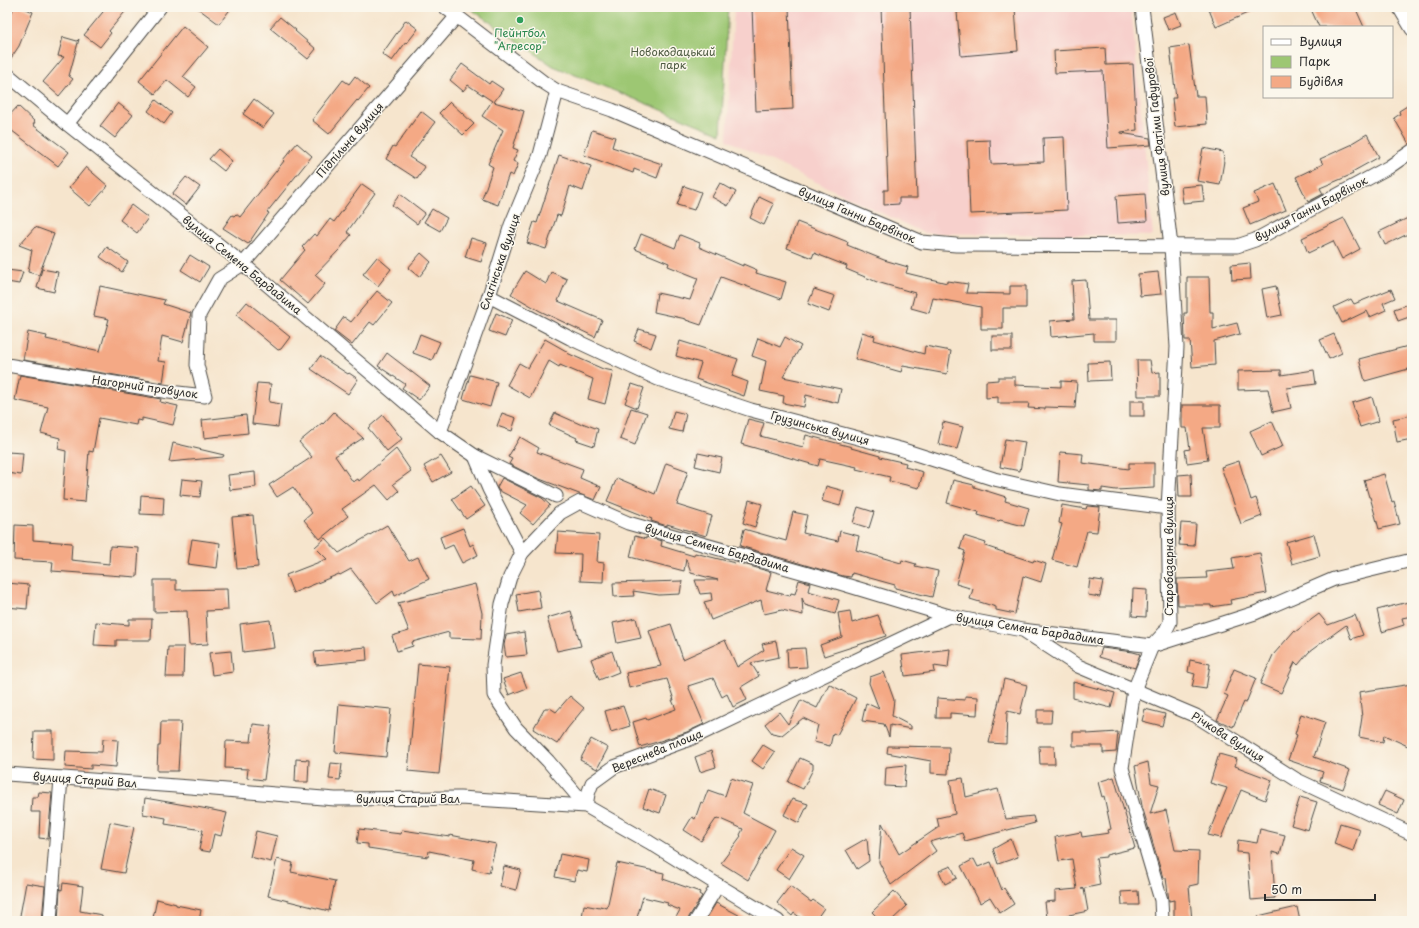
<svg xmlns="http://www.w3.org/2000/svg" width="1419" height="928" viewBox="0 0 1419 928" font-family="'Playpen Sans',sans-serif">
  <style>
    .built { fill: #f7d0cc }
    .green { fill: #9dc773; stroke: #64794f }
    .building { fill: #f4a985 }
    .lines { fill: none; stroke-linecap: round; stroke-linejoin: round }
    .street-casing { stroke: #494743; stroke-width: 15 }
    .street { stroke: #fff; stroke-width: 13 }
    .leisure-dot { fill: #2e9e5b; stroke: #fbf7ec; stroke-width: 1.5 }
    .labels { text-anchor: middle; stroke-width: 3; stroke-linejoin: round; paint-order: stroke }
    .leisure-label { font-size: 11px; fill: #27864d; stroke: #fbf7ec }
    .park-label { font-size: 11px; fill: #4d5a41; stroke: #fbf7ec }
    .street-label { font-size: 11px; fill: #2b2b2b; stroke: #fbf7ec }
  </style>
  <rect width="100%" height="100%" fill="#fbf7ec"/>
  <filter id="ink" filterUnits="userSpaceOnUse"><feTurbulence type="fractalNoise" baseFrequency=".025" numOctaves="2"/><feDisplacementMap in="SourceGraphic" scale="8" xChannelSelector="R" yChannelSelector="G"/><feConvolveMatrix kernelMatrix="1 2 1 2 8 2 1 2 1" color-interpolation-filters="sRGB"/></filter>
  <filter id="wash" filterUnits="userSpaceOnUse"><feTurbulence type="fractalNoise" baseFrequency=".012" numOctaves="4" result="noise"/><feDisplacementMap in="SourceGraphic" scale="16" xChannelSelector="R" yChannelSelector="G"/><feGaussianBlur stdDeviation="0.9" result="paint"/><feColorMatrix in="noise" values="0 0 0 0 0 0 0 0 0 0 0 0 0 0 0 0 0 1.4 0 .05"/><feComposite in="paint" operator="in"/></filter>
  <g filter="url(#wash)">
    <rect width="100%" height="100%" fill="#f6e5cd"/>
    <path class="built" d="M734,7H1131L1153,236L924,233L727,140Z"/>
    <path class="green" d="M468,7H728L721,134L553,66Z"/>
    <g id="blocks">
      <g class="building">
        <path d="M14,7H22L33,12L19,46L7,64V24Z"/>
        <path d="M107,7H129L109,31L111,33L100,47L84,35Z"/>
        <path d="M196,7H232L219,24Z"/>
        <path d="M752,7H789L793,109L756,111Z"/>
        <path d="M881,7H910L917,198H899V204L884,205V190H888Z"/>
        <path d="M1208,7H1261L1216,27Z"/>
        <path d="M1310,7H1355L1364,27H1319Z"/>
        <path d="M1015,8L1018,51L961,56L957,12Z"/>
        <path d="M1176,12L1181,25L1168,30L1163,17Z"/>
        <path d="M280,17L296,30L295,31L316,49L308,59L270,28Z"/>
        <path d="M406,20L418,29L407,43L406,42L392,61L382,54Z"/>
        <path d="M183,26L208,47L183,77L196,87L188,97L167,80L155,94L139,81Z"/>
        <path d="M63,37L77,41L79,39L69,76L73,79L59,96L43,82L64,57L58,56Z"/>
        <path d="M1189,45L1196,96H1205L1207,124L1175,127L1172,98H1176L1170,48Z"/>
        <path d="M1105,48L1106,65L1133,64L1137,130L1121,132V133L1150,138L1151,145L1108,148L1103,71L1055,73L1054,51Z"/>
        <path d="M462,64L489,84L491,81L503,89L494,102L524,111L513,148L518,150L513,161L518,164L513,176L509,174L498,205L482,199L493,167L488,164L503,130L482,116L492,101L468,85L463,91L450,80Z"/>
        <path d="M355,76L369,88L358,101L357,100L329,134L312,120L343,80L349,84Z"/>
        <path d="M254,99L274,114L263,128L243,114Z"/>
        <path d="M156,100L172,113L164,124L148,111Z"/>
        <path d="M450,102L474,124L463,135L439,113Z"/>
        <path d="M118,103L133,115L115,138L100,126Z"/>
        <path d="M1412,103V143L1409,144L1394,118L1400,114L1399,111Z"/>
        <path d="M18,106L35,122L33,125L69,152L58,166L7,127V118Z"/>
        <path d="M421,111L435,122L409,157L425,167L417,179L386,159L393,146L395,147Z"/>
        <path d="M592,130L615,137L612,147L662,164L657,178L634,169L633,173L584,155Z"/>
        <path d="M1367,134L1379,157L1352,172L1353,174L1320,188L1323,194L1308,202L1296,177L1323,164L1320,159L1353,144L1352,143Z"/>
        <path d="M1064,137L1067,210L970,214L967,141L990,140L991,164L1044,162L1043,138Z"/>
        <path d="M297,143L312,156L267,212L269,213L248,244L223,228L232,215L234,216L236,214L240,217L284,161L283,160Z"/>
        <path d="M1203,148L1223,152L1224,161L1220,185L1197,181Z"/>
        <path d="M218,149L232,161L224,171L209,159Z"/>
        <path d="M559,155L591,166L583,191L570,186L561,216L557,215L546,249L527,243L534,222L537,223Z"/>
        <path d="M86,167L108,186L90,206L69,188Z"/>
        <path d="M186,177L200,187L186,205L172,194Z"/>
        <path d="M720,183L736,192L728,206L712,197Z"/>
        <path d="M362,184L375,193L347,232L351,235L339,250L315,275L325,284L308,304L280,280L305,250L302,247L314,234L317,236L330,219L334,222Z"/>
        <path d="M1275,184L1286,210L1250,225L1243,208L1258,202L1254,193Z"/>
        <path d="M1202,185L1204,201L1183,203L1181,187Z"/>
        <path d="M684,186L701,192L694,210L677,205Z"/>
        <path d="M400,194L425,213L417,224L392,205Z"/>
        <path d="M1145,194L1147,221L1118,223L1116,196Z"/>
        <path d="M759,197L774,204L764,225L750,218Z"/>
        <path d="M131,205L148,218L137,233L120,220Z"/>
        <path d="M432,209L447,218L440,231L424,222Z"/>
        <path d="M1412,216V232L1385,245L1379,232Z"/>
        <path d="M1344,218L1360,249L1342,259L1333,241L1308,253L1302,238Z"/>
        <path d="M797,222L848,242L847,245L884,260L908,267L906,273L947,283V281L968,284L966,293L1010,294V286H1026V308H1003V329H981V307L933,298L929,313L911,308L915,293L877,282L846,269L847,266L814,253L812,258L787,248Z"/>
        <path d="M35,227L54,234L39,275L28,272L32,250L19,245Z"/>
        <path d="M641,234L675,248L680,235L700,243L699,247L743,266V264L757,270L756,273L786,282L781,299L721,277L701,325L686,320V319L654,312L657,293L690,300L698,278L668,266L669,263L635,249Z"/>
        <path d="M471,238L487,243L481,262L465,257Z"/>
        <path d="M107,247L128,262L122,272L100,257Z"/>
        <path d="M421,253L431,262L419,277L408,268Z"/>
        <path d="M190,255L209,267L200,282L181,270Z"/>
        <path d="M377,257L391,269L378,286L363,274Z"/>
        <path d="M1250,263L1251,279L1232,280L1231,265Z"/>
        <path d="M42,269L58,272L54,292L37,288Z"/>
        <path d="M7,270L23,272L19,284L7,282Z"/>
        <path d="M525,271L546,284L551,272L567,279L558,301L602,320L595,337L540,311L511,294Z"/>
        <path d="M1158,272L1161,294L1140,296L1138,274Z"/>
        <path d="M1187,277H1209L1210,312H1213V329L1237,323L1240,334L1214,341L1215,365L1192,367L1190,340H1185L1184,313H1187Z"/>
        <path d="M1086,280L1089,320H1116V341H1094V333L1051,337L1050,321L1074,319L1072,281Z"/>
        <path d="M100,286L165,300L163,304L191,313L183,342L162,336L158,361L166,362L163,383L23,360L28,332L47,336L46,339L100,351L109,319L94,316Z"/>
        <path d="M1276,286L1282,315L1267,318L1262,289Z"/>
        <path d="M814,289L835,296L829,312L808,304Z"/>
        <path d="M1391,289L1395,298L1383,303L1386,310L1370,317L1367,311L1342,323L1334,307L1351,299L1354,304Z"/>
        <path d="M377,291L392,303L374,325L370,322L352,345L334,331L344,317L351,322Z"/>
        <path d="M247,302L290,337L281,349L278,350L236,315Z"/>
        <path d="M1412,303V316L1398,321L1394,309Z"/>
        <path d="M496,313L512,320L505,337L489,331Z"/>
        <path d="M639,329L656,334L651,348L634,341Z"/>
        <path d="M862,332L875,336L874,340L924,354L925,346L951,351L947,374L903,366L901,372L855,359Z"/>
        <path d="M420,334L440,342L432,360L413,353Z"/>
        <path d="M1334,334L1342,353L1329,359L1320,340Z"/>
        <rect x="992" y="336" width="20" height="14"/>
        <path d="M785,337L801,346L783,377L841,389L838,403L806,395L804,407L783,403L784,396L760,391L766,361L752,356L758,338L780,347Z"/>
        <path d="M545,339L568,352L567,353L603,369L613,371L605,404L588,399L593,379L560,365L559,367L549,361L530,398L507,385L519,363L528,368Z"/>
        <path d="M680,341L738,359L732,376L748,382L744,396L696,379L701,363L676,356Z"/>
        <path d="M1412,345V368L1365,381L1359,359Z"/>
        <path d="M387,353L430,386L419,400L402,388L405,384L378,366Z"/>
        <path d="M320,356L348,374L349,373L358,379L348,394L311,369Z"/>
        <path d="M1137,360H1150L1152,373L1160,372V396H1138Z"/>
        <path d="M1110,362L1111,380L1089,381L1088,363Z"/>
        <path d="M1281,370V375L1314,370L1316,384L1287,388L1291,408L1273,412L1268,389L1238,390V371Z"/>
        <path d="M20,375L161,399L160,402L178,406L173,425L142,418V421L137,420L136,425L99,418L93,452L89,451L85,502L63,500L66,451L58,449L60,438L41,433L48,407L15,400Z"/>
        <path d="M470,375L497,382L490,407L463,399Z"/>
        <path d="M998,377H1015V385L1061,387V381L1077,382L1075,408L1045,407V409L1028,408L1029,403H998V397L986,398V381L998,380Z"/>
        <path d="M257,383L271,384L269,402L281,404L278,427L252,424Z"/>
        <path d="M632,384L644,388L637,408L625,403Z"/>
        <path d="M1372,397L1379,421L1360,427L1352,403Z"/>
        <rect x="1130" y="401" width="14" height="15"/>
        <path d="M1182,405H1220V428H1203L1208,460L1187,463L1185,450L1190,449L1187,428H1182Z"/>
        <path d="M631,408L647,413L635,445L620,439Z"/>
        <path d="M674,411L686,414L682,432L669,429Z"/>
        <path d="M334,412L363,438L335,456L353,482L358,479L359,481L396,449L411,471L393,484L399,491L389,500L376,485L342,509L348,516L320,539L304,520L312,513L293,487L277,497L269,485L312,457L299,442L322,423L323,424Z"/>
        <path d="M502,413L516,418L512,431L497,426Z"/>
        <path d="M555,413L582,425V423L598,429L594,446L576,440L577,438L549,425Z"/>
        <path d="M246,415L248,433L204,438L202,420Z"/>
        <path d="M383,415L402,439L387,451L368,428Z"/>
        <path d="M1412,415V439L1397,442L1393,419Z"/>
        <path d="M748,419L764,423L760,436L803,447L806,435L852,447L851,448L880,456V457L906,463L905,467L923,472L919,488L889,481L890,477L856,469L857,467L820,459L818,466L741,444Z"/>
        <path d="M1272,421L1283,446L1261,456L1250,431Z"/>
        <path d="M943,422L963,427L957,449L938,444Z"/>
        <path d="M520,437L539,448L537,452L583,469L580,478L601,487L595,500L537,478L509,464L512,459L508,457Z"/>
        <path d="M1005,439L1025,442L1020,471L1000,467Z"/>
        <path d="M173,443L224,455L223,457L169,462Z"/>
        <path d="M7,452L23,453L21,475L7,473Z"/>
        <path d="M1060,452L1083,454L1082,463L1129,469V463H1154V488L1116,490L1102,488V491L1089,490V485L1058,482Z"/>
        <path d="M698,453L722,458L719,472L695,466Z"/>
        <path d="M441,456L451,472L433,482L424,466Z"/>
        <path d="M1239,461L1251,500L1256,498L1262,516L1241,524L1221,467Z"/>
        <path d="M666,463L688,471L677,505L712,516L706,536L667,524V526L651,521L652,519L607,501L617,478L655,494Z"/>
        <path d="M255,472L256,487L230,490L228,475Z"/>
        <path d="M1191,474L1192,497H1179L1178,475Z"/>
        <path d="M1384,474L1392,502L1394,501L1400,524L1379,529L1370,497H1369L1364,480Z"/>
        <path d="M502,478L542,498L550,505L533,524L520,513L527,505L498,490L497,487Z"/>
        <path d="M182,479L202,481L200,497L180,495Z"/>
        <path d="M953,480L974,485V487L1006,497L1005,501L1029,508L1024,526L1000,520L999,521L978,515L979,512L947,503Z"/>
        <path d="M471,486L485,506L466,519L452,499Z"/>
        <path d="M826,486L844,491L840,506L822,501Z"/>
        <path d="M141,495L164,497L163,515L140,514Z"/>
        <path d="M749,500L762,504L755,527L743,523Z"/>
        <path d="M1062,505L1086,509L1087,506L1100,507L1097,532L1087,531L1077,567L1052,560L1062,524L1059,523Z"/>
        <path d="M858,507L874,512L869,528L853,523Z"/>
        <path d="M793,512L807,515L803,533L838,541L840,531L859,536L856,550L901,563L902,560L916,564L915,566L938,571L932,597L895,588V585L852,573L851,577L843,576L740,546L744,529L786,541Z"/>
        <path d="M253,515L258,567L237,569L232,517Z"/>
        <path d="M1181,523L1196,524L1194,546L1179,545Z"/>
        <path d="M15,525L33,526V540L72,543L71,560L109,564L110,546L139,548L137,577L52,571L53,562L14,560Z"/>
        <path d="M387,525L409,561L418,557L429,579L395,596L393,591L377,603L351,569L340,575L339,574L293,593L286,575L327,559L315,547L325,538L339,553Z"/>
        <path d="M463,528L470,546L473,544L478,555L462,563L453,545L444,549L440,537Z"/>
        <path d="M558,532L599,535L597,562L604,563L603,582L580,581L581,554L556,553Z"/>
        <path d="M1314,534L1320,556L1292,564L1286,542Z"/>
        <path d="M635,536L646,539V537L662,541L661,546L694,556L695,553L735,563L736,562L771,572L766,590L790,596L791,593L795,594L799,580L810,583L808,591L839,600L835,614L805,605L802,598L803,615L782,610L764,614L761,600L711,620L704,602L712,600L711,593L700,594L695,580H718L691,573L686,559L684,571L630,557Z"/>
        <path d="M964,536L986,543L985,546L1033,562L1034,560L1046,564L1041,582L1023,576L1015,614L996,610V607L970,599L973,589L956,584L965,551L960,549Z"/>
        <path d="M192,539L220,543L217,568L188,564Z"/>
        <path d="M1260,553L1267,593L1230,600L1231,604L1211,607V605H1178L1177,579L1207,578L1206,572L1234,569L1232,558Z"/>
        <path d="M1090,579L1103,581L1100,597L1088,595Z"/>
        <path d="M154,580H176V590L227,589L228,610L206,611L208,644L189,645L187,611L154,612Z"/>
        <path d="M682,581L680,594L659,595L633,591L634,596L614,597L613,583Z"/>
        <path d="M7,583L29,585L27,609L7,607Z"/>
        <path d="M475,584L482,613L481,639L449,638V632L412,642L413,646L397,651L392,636L409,631L398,603Z"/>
        <path d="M1133,589L1147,590L1146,617L1132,616Z"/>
        <path d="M538,590L541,608L519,612L516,594Z"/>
        <path d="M1412,601V616L1402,618L1404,625L1382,632L1377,610Z"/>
        <path d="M571,611L581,646L557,651L547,618Z"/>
        <path d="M850,611L852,623L878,615L886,636L824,656L820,645L842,637L838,613Z"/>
        <path d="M1319,614L1328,625L1355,615L1363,635L1351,639L1346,625L1309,652L1298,665L1295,662L1281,693L1260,684L1273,655L1294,631L1295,632Z"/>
        <path d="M636,618L641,638L617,643L613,623Z"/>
        <path d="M129,619H152L151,640H116V646L94,645L96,622L129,625Z"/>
        <path d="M270,620L274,648L243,652L240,624Z"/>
        <path d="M671,624L683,659L725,640L737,667L764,650L762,644L776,641L779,657L751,663L759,676L741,687L747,700L733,707L727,694L722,697L713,678L688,686L704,724L687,732L657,742L640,747L633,722L646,718L647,720L676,709L672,700H674L667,679L629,688L626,673L661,666L649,631Z"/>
        <path d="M524,632L527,655L506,657L504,645L506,635Z"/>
        <path d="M168,647H184L183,677H166Z"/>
        <path d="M366,647L367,660L316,665L314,652Z"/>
        <path d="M805,648L807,667L788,668L787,649Z"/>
        <path d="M1102,648L1133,652L1140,654L1135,668L1099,657Z"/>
        <path d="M950,649L948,668L934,666L935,672L905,676L902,655Z"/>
        <path d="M231,651L233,672L212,675L209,653Z"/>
        <path d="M612,651L619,672L599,680L591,659Z"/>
        <path d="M1190,660L1210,664L1206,689L1192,687L1195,674L1188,672Z"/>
        <path d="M418,664L450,667L439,774L408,771Z"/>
        <path d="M1234,669L1256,678L1246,703L1244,702L1233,727L1217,720L1228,696L1224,694Z"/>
        <path d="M884,672L894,700L892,716L911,726V729L890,725L889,737L884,724L862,721L866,703L879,709L869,683L870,677Z"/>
        <path d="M521,673L527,688L509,695L503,679Z"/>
        <path d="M1004,679L1027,685L1020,714L1007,711L1006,744L989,743Z"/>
        <path d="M1073,682L1115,693L1111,708L1073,698Z"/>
        <path d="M829,684L856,698L837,735L833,733L830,746L814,742L818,725L803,718L782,735L772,733L765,724L779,712L788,724L801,700L817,708Z"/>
        <path d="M1412,684V748L1384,735L1383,742L1359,737L1362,717L1359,692Z"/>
        <path d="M570,696L584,708L567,729L557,744L533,729L545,708H550L556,712Z"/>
        <path d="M965,696L978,697L977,715L950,713V718H936L937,698L965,700Z"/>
        <path d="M339,704L391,709L386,757L335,752Z"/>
        <path d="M623,706L630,726L611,732L605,711Z"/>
        <path d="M1145,709L1165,714L1162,726L1142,721Z"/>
        <path d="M1037,710H1052L1051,723H1037Z"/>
        <path d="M1301,714L1325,722L1314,757L1350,770L1343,789L1320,781L1323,772L1288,760L1297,735L1295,734Z"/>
        <path d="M161,722H181L178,771H157L158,746H160Z"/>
        <path d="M253,724L271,726L264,780L247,778L248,769L225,768L226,741L251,742Z"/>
        <path d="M34,731H53V760L33,759Z"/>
        <path d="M1073,732H1087V734L1118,732L1116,752L1103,753V746H1073Z"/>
        <path d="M103,739L118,740L116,767L91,765V769L65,767L66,751L102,752Z"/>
        <path d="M591,739L608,748L597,769L580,760Z"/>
        <path d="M763,745L775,752L763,769L752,761Z"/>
        <path d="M888,746L949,747L948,774L931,773V761L887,753Z"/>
        <path d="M1039,746H1054L1055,764H1040Z"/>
        <path d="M711,751L716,767L700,772L695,757Z"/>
        <path d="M1219,754L1237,759L1235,766L1272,780L1265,800L1241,790L1221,838L1208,835L1227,788L1210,783Z"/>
        <path d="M800,758L813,764V769L803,789L788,782Z"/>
        <path d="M296,759L309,760L308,782H295Z"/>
        <path d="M1148,762L1151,783L1159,785L1150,814L1166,810L1175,850L1199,851L1198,884L1189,886L1192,921H1174V900L1169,901L1166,878H1163L1142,806L1135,766Z"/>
        <path d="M331,763L342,764L340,780L329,779Z"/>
        <path d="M906,765L904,787L885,786L886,767Z"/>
        <path d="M1114,777L1135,848L1106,855V857L1096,858L1100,885L1081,889H1084L1088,911L1069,915V916L1047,918L1045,902L1055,901V891L1077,889L1072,859L1059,861L1055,837L1081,832L1082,837L1109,833L1108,830L1111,829L1104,796L1102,797L1098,782Z"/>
        <path d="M731,778L753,785L743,813L775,830L748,880L721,863L741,836L740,835L743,829L718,818L717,820L716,819L701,841L684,830L692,817L695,819L701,802L703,803L708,790L725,796Z"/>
        <path d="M963,778L966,797L998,789L1006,819L1033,816L1035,823L965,841L962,833L930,842L936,851L891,885L879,862L882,823L899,854L939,827L937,818L955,814L950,780Z"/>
        <path d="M649,789L666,795L660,813L643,807Z"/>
        <path d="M1385,791L1404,800L1398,814L1378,805Z"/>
        <path d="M39,792L52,793L48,839L39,838L40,812H31L32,797H38Z"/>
        <path d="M1300,797L1317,802L1308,830L1291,825Z"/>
        <path d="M145,798L208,809L227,813L221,836L214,834L210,852L199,850L203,830L165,824L166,818L143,814Z"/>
        <path d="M792,799L808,804L799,823L784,815Z"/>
        <path d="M110,822L134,827L124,873L101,869Z"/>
        <path d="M1340,823L1360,829L1353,851L1334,844Z"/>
        <path d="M359,829L401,834L402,830L450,837V835L496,844L489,873L472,869L474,860L429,851L428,857L368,848V844L357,843Z"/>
        <path d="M1260,829L1285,835L1280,854L1272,852L1275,898L1251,900L1247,853L1237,852L1238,840L1257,843Z"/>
        <path d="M256,831L277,836L271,862L250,857Z"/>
        <path d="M867,838L869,861L857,869L846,850Z"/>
        <path d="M1011,839L1018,857L998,864L993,849Z"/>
        <path d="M791,847L804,855L789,879L776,870Z"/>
        <path d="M560,854L589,860L587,872L577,870L574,881L555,877Z"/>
        <path d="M277,859L293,863L291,872L335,881L329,911L268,896Z"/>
        <path d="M974,859L978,867L991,862L1002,890L1004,888L1014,904L1000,913L990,897L980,903L961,866Z"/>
        <path d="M617,863L664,873L663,879L700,892L699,894L702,896L689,917L688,921H674L680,910L667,905L668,903L643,897L636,921H602L582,917L584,905L600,908V906L607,908Z"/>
        <path d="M504,866L521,870L516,890L500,886Z"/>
        <path d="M951,866L957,878L945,884L939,871Z"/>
        <path d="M26,883L45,886L42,921H19Z"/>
        <path d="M63,883L83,886L80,911L102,915V921H58L60,889L62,890Z"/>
        <path d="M790,886L811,902L813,900L824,908L815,921H805L794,913L792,916L777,903Z"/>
        <path d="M894,891L907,906L891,921H881L872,912Z"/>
        <path d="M1138,891L1139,905H1122L1121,892Z"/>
        <path d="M157,899L176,904V905L201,910L199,921H164L153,918Z"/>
        <path d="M716,903L750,921H705Z"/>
        <path d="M1297,907L1300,921H1258V916Z"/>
      </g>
    </g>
  </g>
  <g filter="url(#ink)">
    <use href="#blocks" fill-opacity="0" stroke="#494743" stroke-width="1"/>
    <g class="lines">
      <g class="street-casing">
        <g id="street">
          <path d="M445,7L543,82L557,91L612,110L922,242L956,245L1237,246L1255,240L1389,167L1412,151"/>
          <path d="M1142,7L1171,246L1177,347L1168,508L1170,622L1165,632L1152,646L1134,690L1122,768L1161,900L1162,921"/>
          <path d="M1399,7L1412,29"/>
          <path d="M7,74L67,124L243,264L440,432L475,456L556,496"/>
          <path d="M67,124L160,7"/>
          <path d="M489,296L570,338L658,379L751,410L900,449L994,479L1060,494L1168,508"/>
          <path d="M7,365L169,392L205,396L197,365L199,315L219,279L243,264L457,16"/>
          <path d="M440,432L489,296L511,225L540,155L557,91"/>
          <path d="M475,456L489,489L522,553"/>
          <path d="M1026,632L1078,666L1196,716L1297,780L1412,834"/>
          <path d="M7,774L190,787L335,799L460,798L586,806L649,842L718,885L778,921"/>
          <path d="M586,806L548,761L516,728L494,695L493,665L502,604L510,577L522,553L560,513L580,502L628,523L833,581L949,616L1022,630L1152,646L1255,613L1334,579L1412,560"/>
          <path d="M586,806L588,794L592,783L614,767L690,739L949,616"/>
          <path d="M50,921L61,778"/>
          <path d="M696,921L718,885"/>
        </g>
      </g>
      <use href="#street" class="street"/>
    </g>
  </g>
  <circle class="leisure-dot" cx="520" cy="20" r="4"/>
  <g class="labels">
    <g class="leisure-label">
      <text x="520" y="37">Пейнтбол<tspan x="520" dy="13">"Агресор"</tspan></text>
    </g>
    <g class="park-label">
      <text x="673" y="56">Новокодацький<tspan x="673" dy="13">парк</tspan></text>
    </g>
    <g class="street-label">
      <text transform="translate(1157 127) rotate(-97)" y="4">вулиця Фатіми Гафурової</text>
      <text transform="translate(350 140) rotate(-49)" y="4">Підпільна вулиця</text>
      <text transform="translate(1311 209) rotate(-28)" y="4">вулиця Ганни Барвінок</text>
      <text transform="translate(857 215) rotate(23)" y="4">вулиця Ганни Барвінок</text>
      <text transform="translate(500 262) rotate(-71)" y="4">Єлагінська вулиця</text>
      <text transform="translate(242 265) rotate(39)" y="4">вулиця Семена Бардадима</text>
      <text transform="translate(145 387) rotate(8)" y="4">Нагорний провулок</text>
      <text transform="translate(820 428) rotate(15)" y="4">Грузинська вулиця</text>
      <text transform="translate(717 548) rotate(16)" y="4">вулиця Семена Бардадима</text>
      <text transform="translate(1169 556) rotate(-90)" y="4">Старобазарна вулиця</text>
      <text transform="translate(1030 629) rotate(9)" y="4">вулиця Семена Бардадима</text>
      <text transform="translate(1228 737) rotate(32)" y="4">Річкова вулиця</text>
      <text transform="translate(657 751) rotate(-22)" y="4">Вереснева площа</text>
      <text transform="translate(85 780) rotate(4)" y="4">вулиця Старий Вал</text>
      <text x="408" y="803">вулиця Старий Вал</text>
    </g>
  </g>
  <rect width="1419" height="928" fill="none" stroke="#fbf7ec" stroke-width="24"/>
  <rect x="1263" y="26" width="130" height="72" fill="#fbf7ec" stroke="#a8a59f"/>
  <rect x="1271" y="39" width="20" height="6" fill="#ffffff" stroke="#a8a59f"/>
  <text x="1299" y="46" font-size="12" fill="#2b2b2b">Вулиця</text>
  <rect x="1271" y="56" width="20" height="12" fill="#9dc773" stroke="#a8a59f"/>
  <text x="1299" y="66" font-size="12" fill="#2b2b2b">Парк</text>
  <rect x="1271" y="76" width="20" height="12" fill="#f4a985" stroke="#a8a59f"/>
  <text x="1299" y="86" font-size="12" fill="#2b2b2b">Будівля</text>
  <path d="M1265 894v6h110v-6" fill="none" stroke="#2b2b2b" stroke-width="2"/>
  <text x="1271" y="894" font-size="12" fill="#2b2b2b" stroke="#fbf7ec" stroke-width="3" paint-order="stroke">50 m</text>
</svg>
